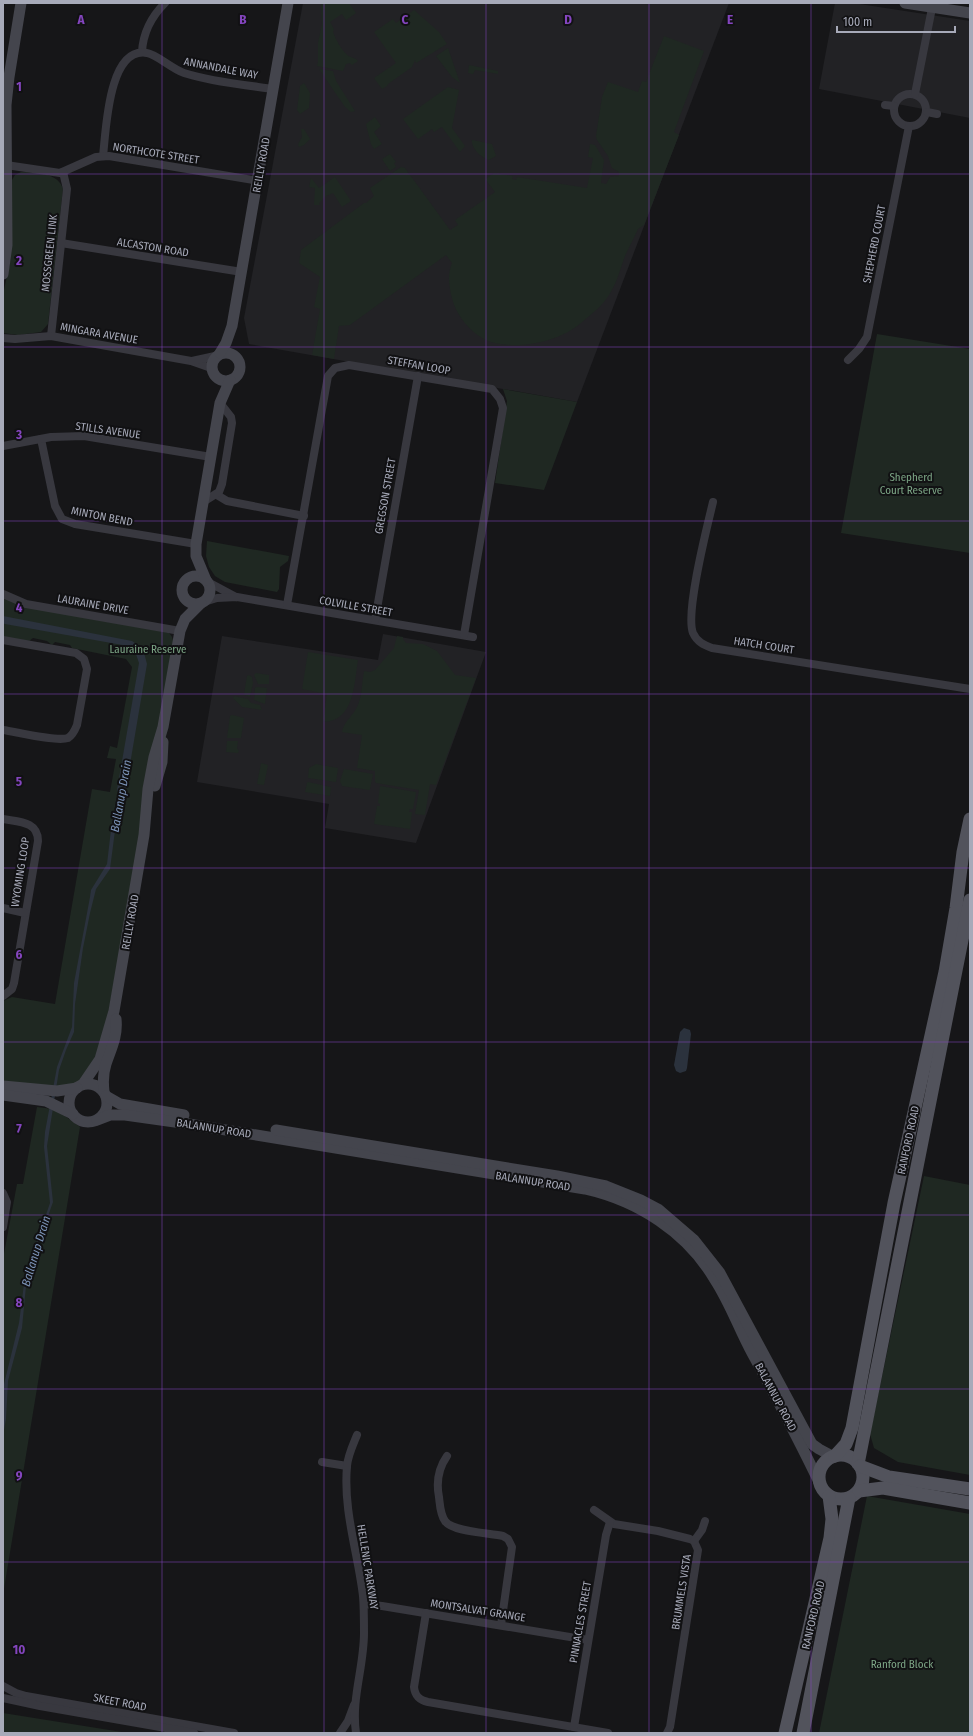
<svg xmlns="http://www.w3.org/2000/svg" width="973" height="1736" viewBox="0 0 973 1736" font-family="'Fira Sans Condensed',sans-serif">
  <style>
    .built { fill: #222225 }
    .green { fill: #1f2822 }
    .water { fill: #2b323d }
    .lines { fill: none; stroke-linecap: round; stroke-linejoin: round }
    .street { stroke: #38383f; stroke-width: 8 }
    .secondary { stroke: #44454d; stroke-width: 11 }
    .primary { stroke: #52535c; stroke-width: 13 }
    .grid { fill: none; stroke: #8445be; stroke-width: 1; stroke-opacity: 0.55 }
    .labels { text-anchor: middle; stroke-width: 4; stroke-linejoin: round; paint-order: stroke }
    .street-label { font-size: 11px; fill: #a7aab9; stroke: #111113 }
    .park-label { font-size: 11px; fill: #7ca585; stroke: #111113 }
    .water-label { font-size: 12px; font-style: italic; fill: #7b92b6; stroke: #111113 }
    .grid-label { font-size: 13px; text-anchor: middle; font-weight: bold; fill: #8445be; stroke: #111113; stroke-width: 4; stroke-linejoin: round; paint-order: stroke }
  </style>
  <rect width="100%" height="100%" fill="#161618"/>
  <g class="built">
    <path d="M303,3H729L577,402L249,344L244,318Z"/>
    <path d="M835,3H853L970,21V118L819,89Z"/>
    <path d="M383,634L486,652L416,843L325,828L329,804L197,782L222,636L378,660Z"/>
  </g>
  <g class="green">
    <path d="M322,3H349L356,13L346,20L342,14L330,22L334,29L333,32C336,40 341,49 347,55C351,58 355,57 358,61L352,65L350,63L346,64L343,71L317,66L318,62V43L322,24L321,12Z"/>
    <path d="M414,10L439,32L447,44L416,63L415,60L412,67L388,84L387,86L382,89L374,78L396,63L374,32L393,19L396,23Z"/>
    <path d="M664,36L704,51L674,132L679,135L644,225L638,229C634,238 629,247 625,256C620,270 616,286 607,298C601,307 589,316 581,323C559,342 519,350 491,342C473,336 456,316 452,298C449,286 447,275 452,263L446,255L350,325L339,326L334,359L312,355L320,309L314,307L320,277L299,263L301,250L364,203H366L374,196L370,188L401,167L405,168L450,230L458,225L455,220L495,192L485,179L494,173L513,176L512,179L516,180L517,177L587,188L593,158L588,157L590,144L595,145L604,160L601,183L606,184L610,177L619,176V172L612,168L608,156L597,140L596,136L602,97L608,82L638,92L642,81L646,82Z"/>
    <path d="M448,48L460,83L452,77L436,56Z"/>
    <path d="M469,65L498,71V74L475,70L473,74L468,73Z"/>
    <path d="M319,69L333,71L336,81L355,111L351,112L345,107Z"/>
    <path d="M304,83L310,93L309,108L300,114L297,110L300,86Z"/>
    <path d="M448,87L459,90L452,128L465,146L460,152L442,127L434,132L432,129L418,139L403,119Z"/>
    <path d="M375,117L381,126L374,132L382,144L374,149L371,144L366,124Z"/>
    <path d="M301,129H304L310,139L304,145L299,147L298,144L302,137Z"/>
    <path d="M472,140L492,144L496,156L489,160C481,158 471,148 472,140Z"/>
    <path d="M390,154L396,162L394,163L396,167L390,171L382,159Z"/>
    <path d="M21,172C35,172 59,173 63,189L48,324L41,332L18,335L3,333V294L10,263L12,180L15,175Z"/>
    <path d="M335,177L351,201L342,207L333,193L326,196L319,203L320,205H314L315,188L309,187L311,178L319,188Z"/>
    <path d="M877,334L970,349V553L841,533Z"/>
    <path d="M503,389L577,402L544,490L495,483L507,401Z"/>
    <path d="M207,541L289,556L288,561L280,567L279,589L277,592L225,582L215,576L209,567L206,556Z"/>
    <path d="M3,596L169,633L172,637L174,644L103,1044L81,1081L76,1084L65,1088L3,1083V1001L12,997L55,1004L92,789L110,792L116,759L107,758L110,746L117,748L132,667L126,659L72,648L70,645L55,642L52,645L47,641L33,638L29,641L3,637Z"/>
    <path d="M397,636L403,637V639L406,643L423,644L437,651L455,675L476,678L436,785L430,784L425,815L415,814L419,790L376,783L375,781V771L357,768L362,735L342,732C344,721 354,715 358,705C362,695 362,682 364,671L370,672L375,670L394,648Z"/>
    <path d="M308,652L358,660C354,683 355,721 323,722L327,694L302,689Z"/>
    <path d="M256,673L269,675V684H258L254,675Z"/>
    <path d="M249,675L252,677L253,683L250,697L245,695L244,694L247,676Z"/>
    <path d="M257,687L267,688L265,704L254,700L255,688Z"/>
    <path d="M234,696L248,699L251,703L260,705L262,710L242,707L233,698Z"/>
    <path d="M232,715L244,718L241,738H227L230,716Z"/>
    <path d="M227,741H238L237,749L239,750L238,753L226,752Z"/>
    <path d="M261,763L268,765L264,785L257,784Z"/>
    <path d="M316,764L338,768L336,782L308,778L309,768Z"/>
    <path d="M344,769L373,774L370,789L369,790L342,786L340,781Z"/>
    <path d="M308,782L331,787L330,796L305,792L307,783Z"/>
    <path d="M380,786L416,792L413,809H410L409,812H412L410,829L374,824L377,806H380V804L378,803Z"/>
    <path d="M37,1107L53,1109L61,1113L80,1127L3,1595V1259L17,1184H23Z"/>
    <path d="M924,1176L970,1185V1475L898,1462L874,1448L870,1434Z"/>
    <path d="M867,1496L970,1514V1733H819Z"/>
    <path d="M3,1713L128,1733H3Z"/>
  </g>
  <g class="water">
    <path d="M3,616L132,641L143,649L147,664L125,794L123,795L116,823L110,869L96,889L90,913L83,948L75,1004L74,1032L66,1050L59,1070L47,1146L53,1202L30,1267L26,1286L22,1328L8,1381L6,1419L3,1435L4,1384L19,1323L25,1276L50,1203L44,1147L45,1132L57,1067L72,1027L74,983L90,897L91,890L107,864L112,821L119,794L117,790L139,663L135,651L128,646L5,624L3,623Z"/>
    <path d="M684,1028L690,1030L691,1034L687,1068L686,1071L680,1073L676,1071L674,1065L680,1032Z"/>
  </g>
  <g class="lines">
    <g class="street">
      <path d="M142,52C143,33 151,17 165,3"/>
      <circle cx="910" cy="110" r="16"/>
      <path d="M915,94L933,3"/>
      <path d="M885,105L894,106"/>
      <path d="M927,112L937,114"/>
      <path d="M103,156C106,132 108,46 147,53C156,54 172,69 184,73C213,82 245,85 274,89"/>
      <path d="M6,165L60,173L96,157L109,156L259,181"/>
      <path d="M61,243L242,272"/>
      <path d="M51,336L67,189L63,172"/>
      <path d="M3,338L15,339L51,336L191,361L211,368"/>
      <path d="M848,360L859,349L867,337L909,126"/>
      <path d="M192,361L215,356"/>
      <path d="M41,439L55,506L62,519L75,524L196,544"/>
      <path d="M3,446L51,437L84,436L211,457"/>
      <path d="M217,495L227,501L304,516"/>
      <path d="M203,502L219,492L222,484L232,423L231,417L220,403"/>
      <path d="M713,502C707,527 685,613 693,633C697,642 704,645 712,648L970,689"/>
      <path d="M208,582L236,597"/>
      <path d="M3,594L26,604L180,631"/>
      <path d="M204,602L217,598L237,597L473,637"/>
      <path d="M287,605L328,376L335,368L349,365L492,389L500,399L503,408L464,635"/>
      <path d="M375,620L418,376"/>
      <path d="M3,640L76,653L84,659L87,669L77,725C75,730 73,735 68,738C57,742 17,732 3,730"/>
      <path d="M3,819C18,822 38,821 38,841L14,983L12,989L3,996"/>
      <path d="M3,908L25,913"/>
      <path d="M3,1193L7,1202L3,1227"/>
      <path d="M447,1456C438,1469 436,1482 439,1497C440,1505 440,1514 445,1521C452,1532 490,1533 503,1536L508,1539L512,1547L501,1625"/>
      <path d="M322,1462L347,1466"/>
      <path d="M594,1510L614,1524L658,1531L690,1539L694,1541L698,1550L670,1727L667,1733"/>
      <path d="M694,1541L702,1530L705,1521"/>
      <path d="M364,1604L382,1606L588,1640"/>
      <path d="M426,1613L414,1687C415,1696 419,1700 428,1702L608,1733"/>
      <path d="M3,1686L16,1693L26,1696L234,1733"/>
      <path d="M3,1698L40,1706L194,1733"/>
      <path d="M574,1727L606,1535L610,1522"/>
      <path d="M340,1733L348,1721L354,1705"/>
      <path d="M356,1733C351,1699 364,1667 364,1633C364,1621 364,1608 363,1596C358,1553 343,1511 347,1466C348,1455 353,1445 357,1435"/>
    </g>
    <g class="secondary">
      <path d="M905,3L970,13"/>
      <path d="M3,274L7,245L6,105L9,77L21,3"/>
      <circle cx="226" cy="367" r="14"/>
      <path d="M220,353L226,343L232,326L288,3"/>
      <circle cx="196" cy="590" r="14"/>
      <path d="M206,580L196,556V544L220,403L230,380"/>
      <path d="M155,786L162,762L163,742"/>
      <path d="M83,1084L100,1059L114,1011L144,835L148,789L154,757L163,727L180,631L185,619L201,603"/>
      <circle cx="88" cy="1103" r="19"/>
      <path d="M3,1086L57,1091L77,1088"/>
      <path d="M104,1092C103,1083 103,1073 106,1064C111,1049 118,1036 116,1019"/>
      <path d="M3,1095L46,1101L73,1114"/>
      <path d="M106,1096L120,1104L184,1115"/>
      <path d="M97,1120L110,1115H125L189,1124L585,1189C638,1201 687,1232 715,1280C730,1303 739,1329 752,1353C775,1395 798,1438 819,1482"/>
      <path d="M276,1130L557,1176L606,1186L641,1200L658,1209L694,1240L720,1273L812,1444L819,1449L834,1457"/>
    </g>
    <g class="primary">
      <circle cx="841" cy="1477" r="22"/>
      <path d="M835,1456L846,1444L852,1428L894,1203L945,972L956,908L963,852L970,819"/>
      <path d="M858,1464L970,900"/>
      <path d="M860,1466L889,1477L970,1489"/>
      <path d="M859,1491L883,1488L970,1503"/>
      <path d="M785,1733L830,1538L832,1519L829,1496"/>
      <path d="M803,1733L849,1498"/>
    </g>
  </g>
  <path class="grid" d="M162,3V1733M324,3V1733M486,3V1733M649,3V1733M811,3V1733M3,174H970M3,347H970M3,521H970M3,694H970M3,868H970M3,1042H970M3,1215H970M3,1389H970M3,1562H970"/>
  <g class="labels">
    <g class="street-label">
      <text transform="translate(221 68) rotate(11)" y="4">ANNANDALE WAY</text>
      <text transform="translate(156 153) rotate(9)" y="4">NORTHCOTE STREET</text>
      <text transform="translate(261 165) rotate(-80)" y="4">REILLY ROAD</text>
      <text transform="translate(874 244) rotate(-79)" y="4">SHEPHERD COURT</text>
      <text transform="translate(153 247) rotate(9)" y="4">ALCASTON ROAD</text>
      <text transform="translate(49 253) rotate(-84)" y="4">MOSSGREEN LINK</text>
      <text transform="translate(99 333) rotate(10)" y="4">MINGARA AVENUE</text>
      <text transform="translate(419 365) rotate(10)" y="4">STEFFAN LOOP</text>
      <text transform="translate(108 430) rotate(8)" y="4">STILLS AVENUE</text>
      <text transform="translate(385 496) rotate(-80)" y="4">GREGSON STREET</text>
      <text transform="translate(102 516) rotate(11)" y="4">MINTON BEND</text>
      <text transform="translate(93 604) rotate(10)" y="4">LAURAINE DRIVE</text>
      <text transform="translate(356 606) rotate(10)" y="4">COLVILLE STREET</text>
      <text transform="translate(764 645) rotate(9)" y="4">HATCH COURT</text>
      <text transform="translate(20 872) rotate(-81)" y="4">WYOMING LOOP</text>
      <text transform="translate(130 922) rotate(-80)" y="4">REILLY ROAD</text>
      <text transform="translate(214 1128) rotate(9)" y="4">BALANNUP ROAD</text>
      <text transform="translate(908 1140) rotate(-78)" y="4">RANFORD ROAD</text>
      <text transform="translate(533 1181) rotate(9)" y="4">BALANNUP ROAD</text>
      <text transform="translate(776 1397) rotate(62)" y="4">BALANNUP ROAD</text>
      <text transform="translate(368 1567) rotate(81)" y="4">HELLENIC PARKWAY</text>
      <text transform="translate(681 1592) rotate(-81)" y="4">BRUMMELS VISTA</text>
      <text transform="translate(478 1610) rotate(9)" y="4">MONTSALVAT GRANGE</text>
      <text transform="translate(813 1615) rotate(-77)" y="4">RANFORD ROAD</text>
      <text transform="translate(580 1622) rotate(-80)" y="4">PINNACLES STREET</text>
      <text transform="translate(120 1702) rotate(11)" y="4">SKEET ROAD</text>
    </g>
    <g class="park-label">
      <text x="911" y="481">Shepherd<tspan x="911" dy="13">Court Reserve</tspan></text>
      <text x="148" y="653">Lauraine Reserve</text>
      <text x="902" y="1668">Ranford Block</text>
    </g>
    <g class="water-label">
      <text transform="translate(121 796) rotate(-80)" y="4">Ballanup Drain</text>
      <text transform="translate(36 1251) rotate(-73)" y="4">Ballanup Drain</text>
    </g>
  </g>
  <g class="grid-label">
    <text x="81" y="24">A</text>
    <text x="243" y="24">B</text>
    <text x="405" y="24">C</text>
    <text x="568" y="24">D</text>
    <text x="730" y="24">E</text>
    <text x="19" y="91">1</text>
    <text x="19" y="265">2</text>
    <text x="19" y="439">3</text>
    <text x="19" y="612">4</text>
    <text x="19" y="786">5</text>
    <text x="19" y="959">6</text>
    <text x="19" y="1133">7</text>
    <text x="19" y="1307">8</text>
    <text x="19" y="1480">9</text>
    <text x="19" y="1654">10</text>
  </g>
  <rect width="973" height="1736" fill="none" stroke="#a7aab9" stroke-width="8"/>
  <path d="M837 26v6h118v-6" fill="none" stroke="#a7aab9" stroke-width="2"/>
  <text x="843" y="26" font-size="12" fill="#a7aab9" stroke="#111113" stroke-width="3" paint-order="stroke">100 m</text>
</svg>
